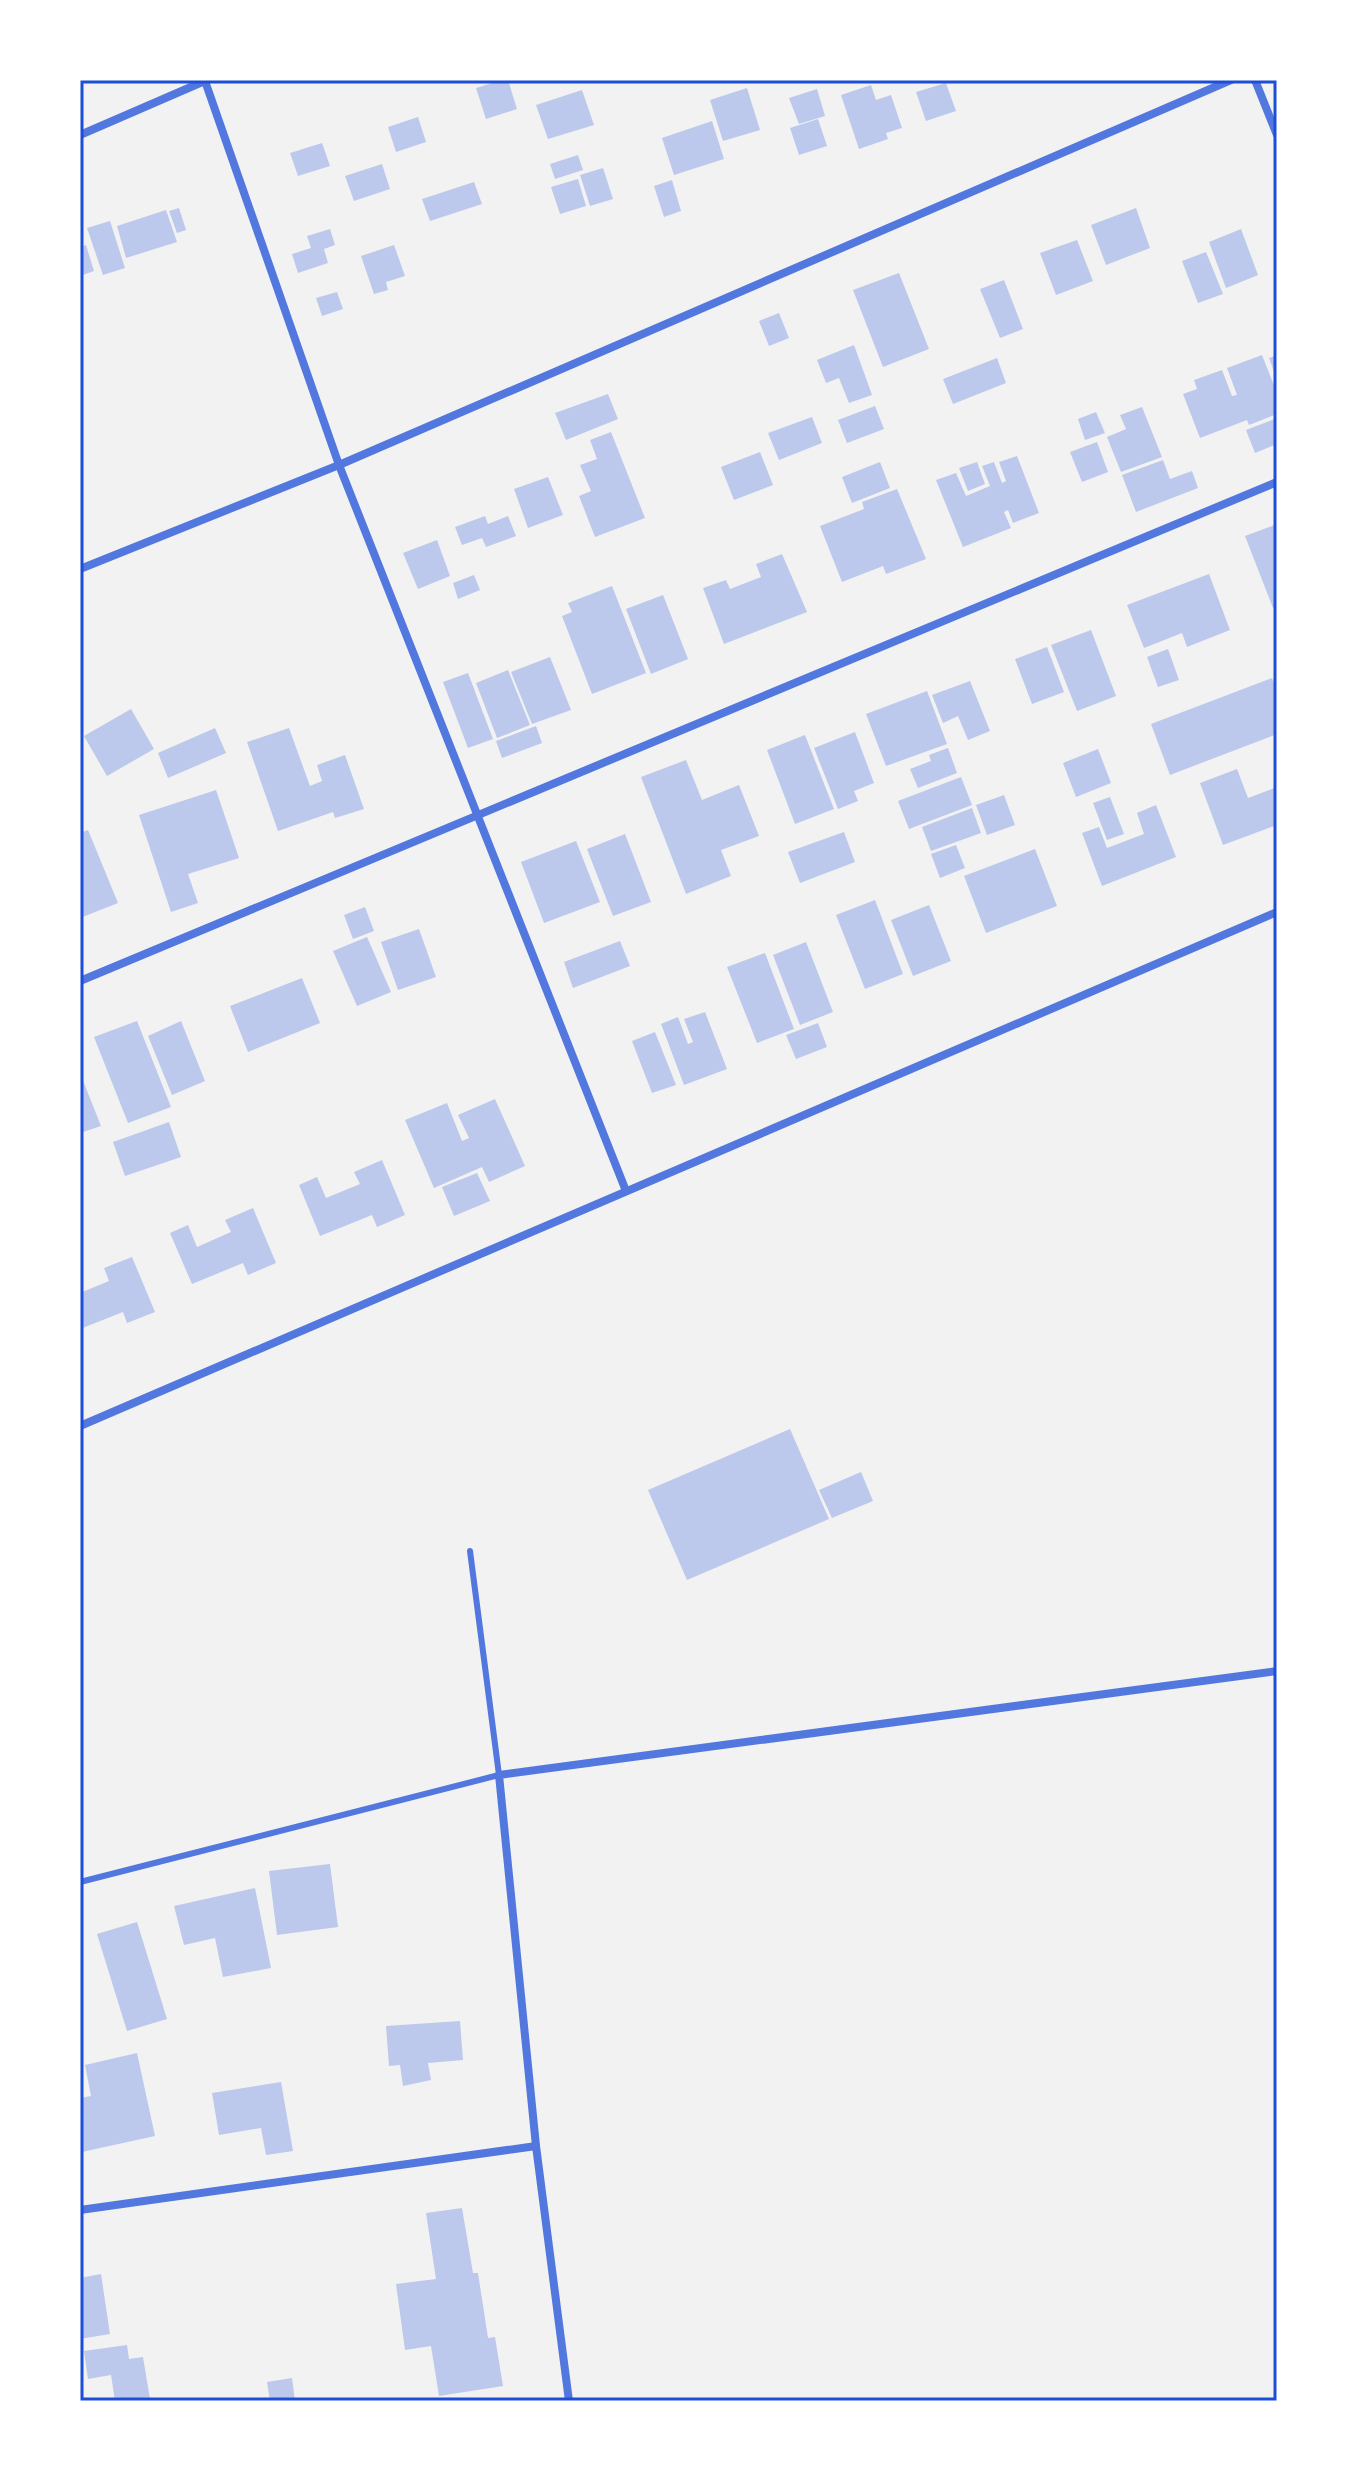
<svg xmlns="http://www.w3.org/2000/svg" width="1357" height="2481" viewBox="0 0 1357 2481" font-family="Ubuntu,sans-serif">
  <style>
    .building { fill: #bdc9ec }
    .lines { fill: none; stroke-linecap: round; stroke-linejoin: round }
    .service { stroke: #5277de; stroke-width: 6 }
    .minor { stroke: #5277de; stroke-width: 8 }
    .neatline { fill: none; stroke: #1d4ed8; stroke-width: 3 }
  </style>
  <rect width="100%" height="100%" fill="#f2f2f2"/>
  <g class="building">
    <path d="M502,80H508L517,109L486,119L476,88Z"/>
    <path d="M946,83L956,111L926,121L916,92Z"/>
    <path d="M871,85L876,100L891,95L902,128L886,133L888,139L859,149L841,95Z"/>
    <path d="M747,88L760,130L723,141L710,100Z"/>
    <path d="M817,89L825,116L799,124L789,98Z"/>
    <path d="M582,90L594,125L548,139L536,105Z"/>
    <path d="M418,117L426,142L396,152L388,127Z"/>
    <path d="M818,119L827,146L799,155L790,128Z"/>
    <path d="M712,121L724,159L674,175L662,138Z"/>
    <path d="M322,143L330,166L298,176L290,153Z"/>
    <path d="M578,155L583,170L555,179L550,164Z"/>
    <path d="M382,164L390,189L354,201L345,176Z"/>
    <path d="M603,168L613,199L590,206L580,175Z"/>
    <path d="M578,179L586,206L560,214L551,187Z"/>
    <path d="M672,180L681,211L664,217L654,186Z"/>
    <path d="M474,182L482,204L430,221L422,199Z"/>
    <path d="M179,208L186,230L177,233L169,211Z"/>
    <path d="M1136,208L1150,248L1106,265L1091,225Z"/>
    <path d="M166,210L177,242L126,258L117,226Z"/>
    <path d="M110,221L125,268L103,275L87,228Z"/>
    <path d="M330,229L335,245L324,249L328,263L298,273L292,254L311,248L307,236Z"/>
    <path d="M1241,229L1258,275L1226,288L1209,242Z"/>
    <path d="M1077,240L1093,281L1056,295L1040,253Z"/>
    <path d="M86,245L94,271L80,276V247Z"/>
    <path d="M394,245L405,276L386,282L388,290L374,294L361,256Z"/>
    <path d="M1206,252L1223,294L1198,303L1182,261Z"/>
    <path d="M899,273L929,349L883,367L853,290Z"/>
    <path d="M1004,280L1023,329L1000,338L980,289Z"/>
    <path d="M337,292L343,309L322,316L316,298Z"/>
    <path d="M779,313L789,338L769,346L759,321Z"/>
    <path d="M854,345L872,395L849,403L839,378L826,383L817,360Z"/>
    <path d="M1262,355L1277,393V414L1249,425L1247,420L1200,438L1183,394L1197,389L1194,380L1222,370L1232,396L1237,395L1227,368Z"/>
    <path d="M1277,355V380L1269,358Z"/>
    <path d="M997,358L1006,383L953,404L943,379Z"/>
    <path d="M608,394L618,419L566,440L555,413Z"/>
    <path d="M875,406L884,429L847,443L838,420Z"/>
    <path d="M1142,407L1162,457L1121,472L1107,437L1126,429L1120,415Z"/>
    <path d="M1096,412L1105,433L1085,440L1078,419Z"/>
    <path d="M812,417L822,443L779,460L768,433Z"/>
    <path d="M1277,418V444L1255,453L1246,430Z"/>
    <path d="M611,432L645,518L595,537L579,496L591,491L580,465L597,459L590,440Z"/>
    <path d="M1097,442L1108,472L1082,482L1070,452Z"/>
    <path d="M760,452L773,485L734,500L721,467Z"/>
    <path d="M1017,456L1039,513L1013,523L1008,510L1004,512L1011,528L963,547L936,480L956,473L966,496L990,486L982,466L994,462L1002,483L1006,481L999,462Z"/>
    <path d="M1163,460L1170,479L1192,471L1198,488L1136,512L1122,475Z"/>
    <path d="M880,462L890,488L852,503L842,477Z"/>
    <path d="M977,462L985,484L968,491L959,468Z"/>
    <path d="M548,477L563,515L528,528L514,489Z"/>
    <path d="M897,489L926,559L886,574L883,566L842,582L820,526L864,509L862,502Z"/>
    <path d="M485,516L488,524L508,516L516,536L486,547L482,538L462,545L455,527Z"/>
    <path d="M1277,524V607L1273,608L1245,536Z"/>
    <path d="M437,540L450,576L418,589L403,553Z"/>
    <path d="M782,554L807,612L724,644L703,588L726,580L730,589L761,577L756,564Z"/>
    <path d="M1209,574L1230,630L1187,647L1182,633L1144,648L1127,605Z"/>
    <path d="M474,575L480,590L458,599L453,583Z"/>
    <path d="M612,586L646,673L592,694L562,616L572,612L568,603Z"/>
    <path d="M663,595L688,659L651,674L626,609Z"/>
    <path d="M1091,630L1116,696L1077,711L1051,645Z"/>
    <path d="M1047,647L1064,692L1032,704L1015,659Z"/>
    <path d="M1168,649L1179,680L1158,687L1147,657Z"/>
    <path d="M550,657L571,710L532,724L511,672Z"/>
    <path d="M508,670L530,725L497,738L476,683Z"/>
    <path d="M468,673L493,739L468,748L443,682Z"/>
    <path d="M1272,678L1277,691V734L1170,775L1151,724Z"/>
    <path d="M970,681L990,731L968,740L958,716L943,723L932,695Z"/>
    <path d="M927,691L947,744L886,766L866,714Z"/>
    <path d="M131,709L154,749L107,776L84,736Z"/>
    <path d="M536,726L542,743L502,758L496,741Z"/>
    <path d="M215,728L226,753L168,778L158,753Z"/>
    <path d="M289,728L310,786L322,781L317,765L345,755L364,809L335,818L333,812L278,831L247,742Z"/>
    <path d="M855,732L874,783L854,791L858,801L838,809L814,748Z"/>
    <path d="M805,735L834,809L795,824L767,750Z"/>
    <path d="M948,748L957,773L918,788L910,769L931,761L929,755Z"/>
    <path d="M1098,749L1111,783L1076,797L1063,763Z"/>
    <path d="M686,760L702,800L739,785L759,836L721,850L731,876L686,894L641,777Z"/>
    <path d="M1237,769L1248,798L1277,787V825L1223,845L1200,783Z"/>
    <path d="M961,777L972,805L909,829L898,801Z"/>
    <path d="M216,790L239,858L188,874L198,903L171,912L139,815Z"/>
    <path d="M1004,795L1015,825L987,835L976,805Z"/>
    <path d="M1110,797L1124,834L1107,840L1093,803Z"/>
    <path d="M1156,805L1176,857L1102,886L1082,833L1099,827L1107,848L1144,834L1137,813Z"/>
    <path d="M972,808L981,833L931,851L922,827Z"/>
    <path d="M88,830L118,903L80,918V833Z"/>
    <path d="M844,832L855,862L800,883L788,852Z"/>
    <path d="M625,834L651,902L613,916L587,849Z"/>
    <path d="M576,841L600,902L544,923L521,862Z"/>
    <path d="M956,845L965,868L940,878L931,854Z"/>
    <path d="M1035,849L1057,906L986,933L964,876Z"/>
    <path d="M875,900L903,974L865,989L836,915Z"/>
    <path d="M929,905L951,961L913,976L891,920Z"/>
    <path d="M365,907L374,931L353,939L344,915Z"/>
    <path d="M419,929L436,977L398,990L381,942Z"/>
    <path d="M367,937L391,992L357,1006L333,951Z"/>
    <path d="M620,941L630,966L573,988L564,962Z"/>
    <path d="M806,942L833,1012L800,1025L773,955Z"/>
    <path d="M765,953L794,1029L757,1043L727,967Z"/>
    <path d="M302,978L320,1023L248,1052L230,1006Z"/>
    <path d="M705,1012L727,1069L684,1085L661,1024L678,1017L688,1044L693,1042L684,1019Z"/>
    <path d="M137,1021L171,1107L128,1123L94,1037Z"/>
    <path d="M181,1021L205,1081L172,1095L148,1036Z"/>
    <path d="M818,1023L827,1047L796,1059L786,1035Z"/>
    <path d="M655,1032L676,1085L652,1093L632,1041Z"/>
    <path d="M80,1073L101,1126L80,1133Z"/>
    <path d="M495,1099L525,1166L489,1182L482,1167L434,1188L405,1120L447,1103L462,1141L469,1138L458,1115Z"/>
    <path d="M169,1122L181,1157L125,1176L113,1142Z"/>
    <path d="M382,1160L405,1215L377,1227L372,1215L320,1236L299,1185L317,1177L326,1198L360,1184L354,1172Z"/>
    <path d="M477,1173L490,1201L454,1216L442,1187Z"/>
    <path d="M253,1208L276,1263L248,1275L243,1263L192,1284L170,1233L188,1225L197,1247L231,1232L225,1220Z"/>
    <path d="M132,1257L155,1312L127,1323L123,1312L80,1329V1293L109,1281L104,1268Z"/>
    <path d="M790,1429L829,1519L687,1580L648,1490Z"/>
    <path d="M861,1472L873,1501L832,1518L819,1490Z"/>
    <path d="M330,1864L338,1927L277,1935L269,1871Z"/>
    <path d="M255,1888L271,1968L223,1977L215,1938L184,1945L174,1906Z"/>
    <path d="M137,1922L167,2019L127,2031L97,1934Z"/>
    <path d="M460,2021L463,2060L428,2063L431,2080L403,2086L400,2065L389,2066L386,2026Z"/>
    <path d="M137,2053L155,2136L82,2152L80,2098L91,2096L85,2065Z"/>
    <path d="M281,2082L293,2151L266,2155L261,2128L219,2135L212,2093Z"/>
    <path d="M462,2208L473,2273H478L488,2338L495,2337L503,2386L439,2396L431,2346L405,2350L396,2284L436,2279L426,2213Z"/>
    <path d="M101,2274L110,2334L80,2339V2278Z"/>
    <path d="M127,2345L129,2359L143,2357L150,2399L115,2401L111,2375L88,2379L84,2351Z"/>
    <path d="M292,2378L295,2401H270L267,2382Z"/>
  </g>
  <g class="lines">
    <path class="service" d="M80,1882L499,1775L470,1551"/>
    <g class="minor">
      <path d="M1255,80L1277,135"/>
      <path d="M205,81L339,465L626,1191"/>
      <path d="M80,135L207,80"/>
      <path d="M80,569L339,465L1231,80"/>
      <path d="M80,981L1277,482"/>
      <path d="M80,1426L1277,912"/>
      <path d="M80,2210L536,2146"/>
      <path d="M569,2401L536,2146L499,1775L1277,1671"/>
    </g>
  </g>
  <rect width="1357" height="2481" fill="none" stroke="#ffffff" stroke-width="164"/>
  <rect x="82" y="82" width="1193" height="2317" class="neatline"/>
</svg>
